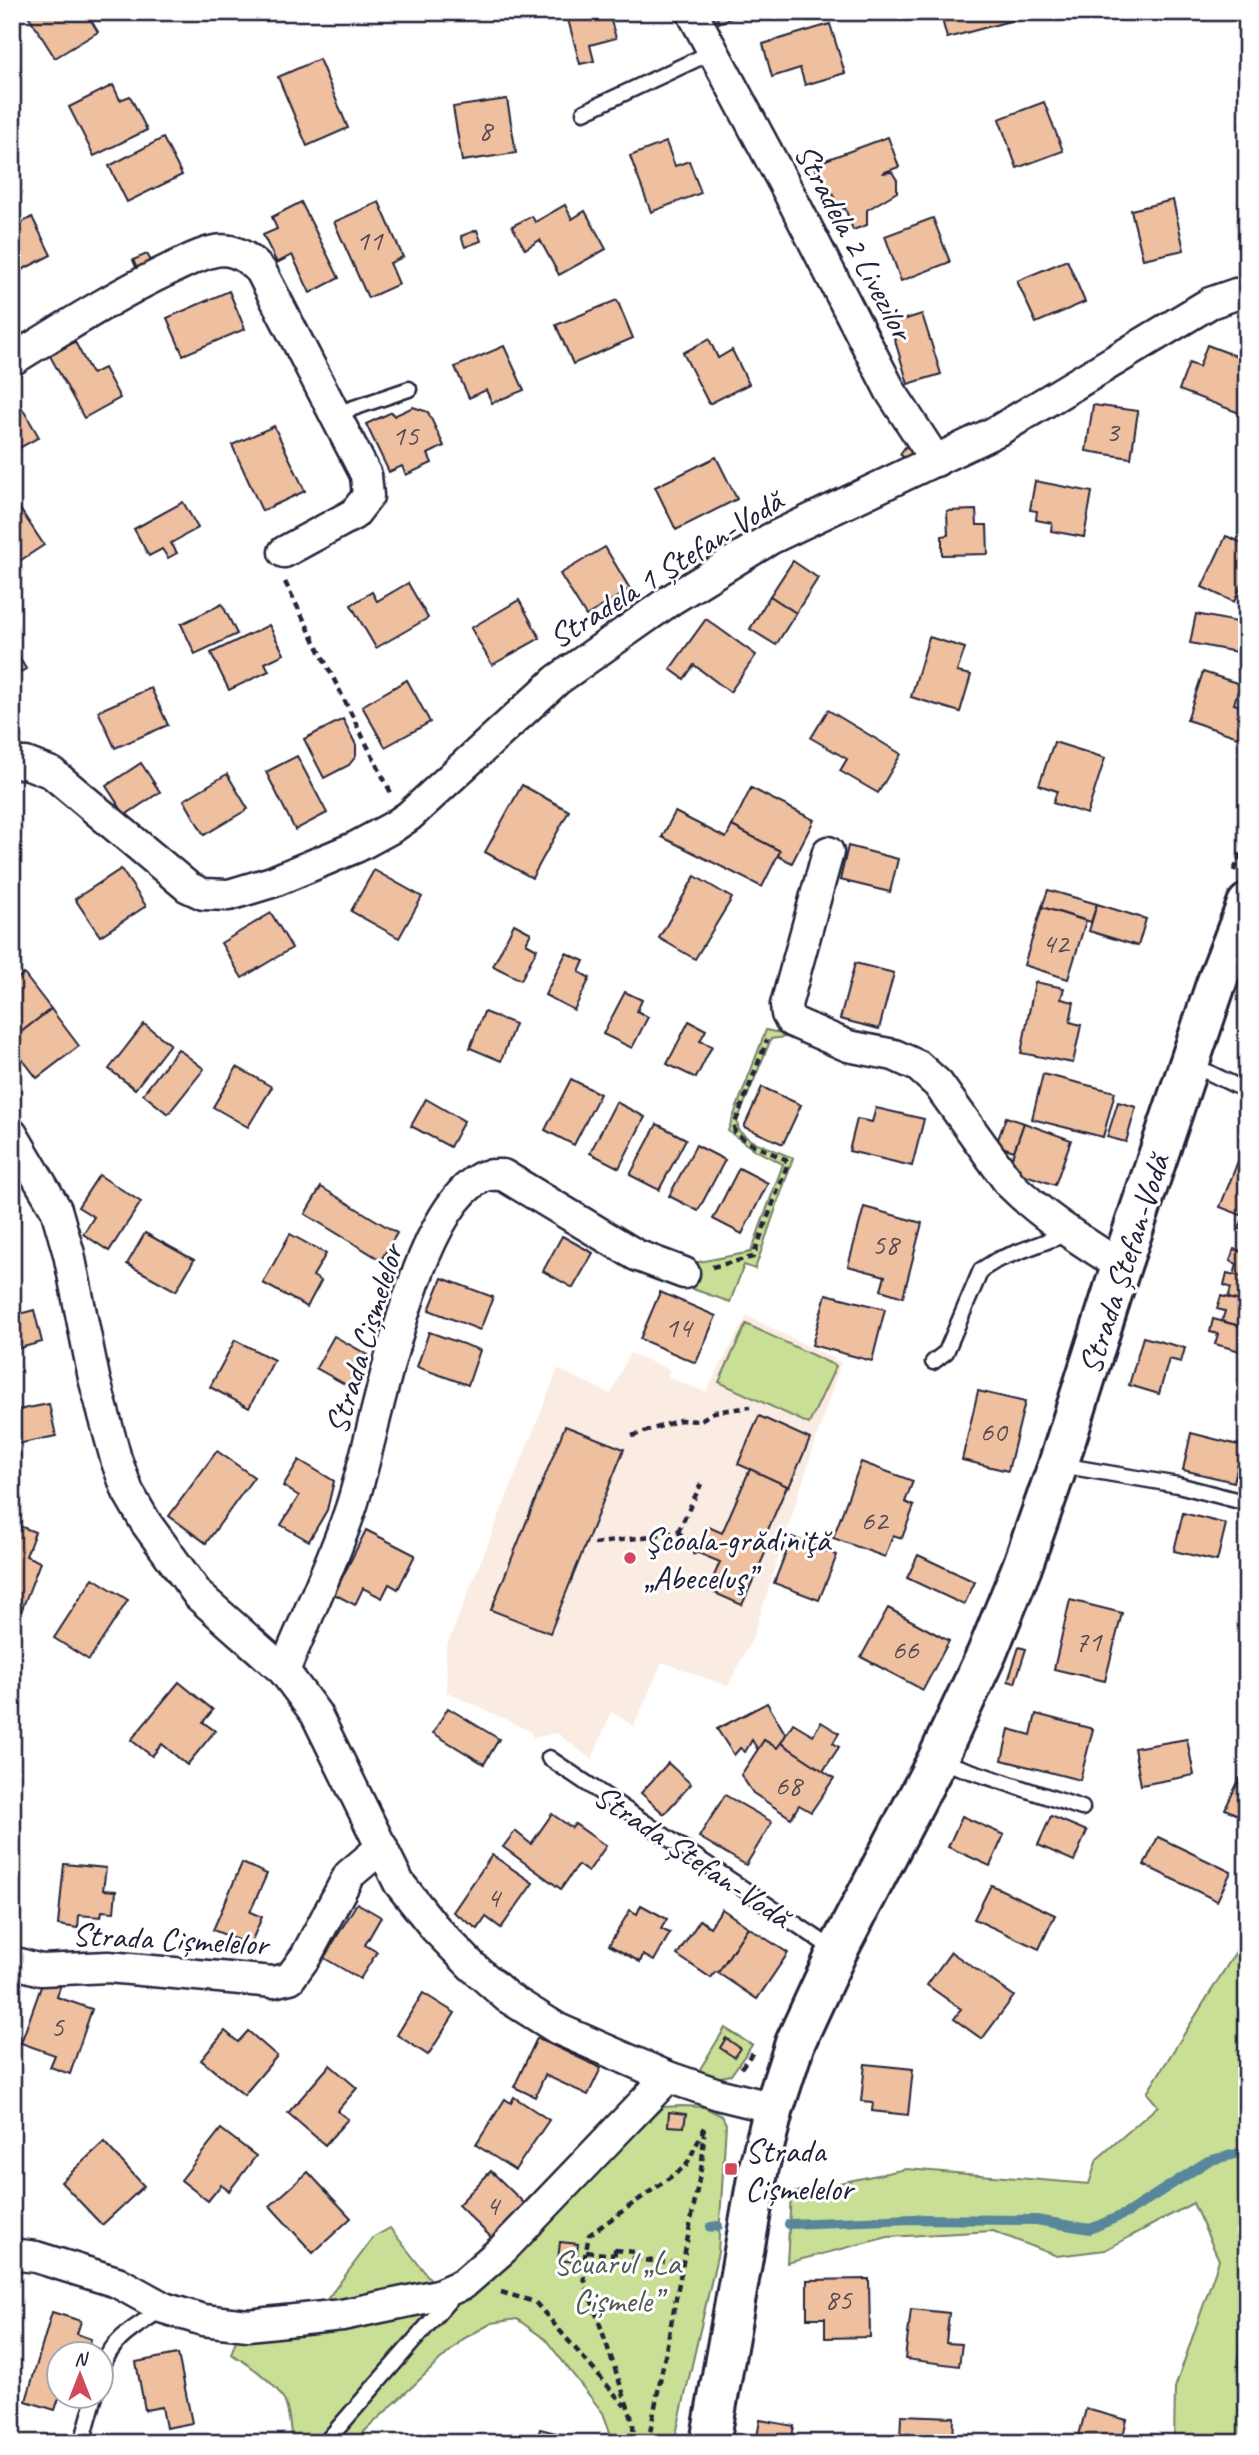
<svg xmlns="http://www.w3.org/2000/svg" width="1259" height="2455" viewBox="0 0 1259 2455" font-family="Caveat,sans-serif">
  <style>
    .built { fill: #faece2 }
    .green { fill: #c8df95; stroke: #758068; stroke-width: 2 }
    .lines { fill: none; stroke-linecap: round; stroke-linejoin: round }
    .stream { stroke: #58869b; stroke-width: 10 }
    .building { fill: #efc09f; stroke: #22223b; stroke-width: 2 }
    .lane-casing { stroke: #22223b; stroke-width: 19 }
    .street-casing { stroke: #22223b; stroke-width: 35 }
    .secondary-casing { stroke: #22223b; stroke-width: 44 }
    .path { stroke: #22223b; stroke-width: 4.5; stroke-dasharray: 7 5; stroke-linecap: butt }
    .lane { stroke: #fff; stroke-width: 14 }
    .street { stroke: #fff; stroke-width: 30 }
    .secondary { stroke: #fff; stroke-width: 38 }
    .poi-dot { fill: #d1495b; stroke: #fff; stroke-width: 2.5 }
    .labels { text-anchor: middle; stroke-width: 6; stroke-linejoin: round; paint-order: stroke }
    .number-label { font-size: 30px; fill: #554a54 }
    .street-label { font-size: 33px; fill: #22223b; stroke: #fff }
    .poi-label { font-size: 33px; fill: #22223b; stroke: #fff; text-anchor: start }
    .park-label { font-size: 33px; fill: #545b56; stroke: #fff }
  </style>
  <rect width="100%" height="100%" fill="#fff"/>
  <filter id="ink" filterUnits="userSpaceOnUse"><feTurbulence type="fractalNoise" baseFrequency=".0143" numOctaves="2"/><feDisplacementMap in="SourceGraphic" scale="14" xChannelSelector="R" yChannelSelector="G"/><feConvolveMatrix kernelMatrix="1 2 1 2 8 2 1 2 1" color-interpolation-filters="sRGB"/></filter>
  <g filter="url(#ink)">
    <path class="built" d="M747,1316L841,1362L753,1637L728,1686L662,1662L634,1726L611,1712L592,1760L557,1733L533,1738L530,1731L447,1692L446,1648L558,1369L611,1394L630,1353L670,1370L667,1377L706,1392Z"/>
    <g class="green">
      <path d="M766,1030L793,1036L771,1039L737,1121L739,1131L750,1140L793,1158L755,1269L744,1265L730,1302L687,1287L693,1263L751,1252L783,1164L753,1149L728,1131Z"/>
      <path d="M746,1324L836,1366L809,1424L719,1382Z"/>
      <path d="M1247,1934V2443H1174L1175,2388L1219,2260L1193,2203L1105,2250L1057,2256L993,2231L888,2237L787,2263L791,2193L906,2169L1089,2184L1097,2159L1158,2106L1147,2093Z"/>
      <path d="M725,2028L752,2045L731,2075L715,2078L697,2074Z"/>
      <path d="M682,2106L704,2107L722,2116L726,2124L718,2252L674,2443H614L603,2413L546,2340L517,2319L492,2323L463,2339L352,2443H292C290,2429 290,2411 283,2398C271,2379 250,2365 231,2354L236,2340L434,2307L476,2289L663,2107Z"/>
      <path d="M390,2228L434,2284L326,2301L374,2237Z"/>
    </g>
    <g class="lines">
      <g class="stream">
        <path d="M789,2224L912,2219L1036,2220L1090,2229L1127,2213L1208,2161L1247,2151"/>
        <path d="M711,2227L718,2226"/>
        <path d="M1247,2323L1241,2362L1247,2395"/>
      </g>
    </g>
    <g class="building">
      <path d="M26,12H86L98,32L55,58Z"/>
      <path d="M566,12H615L609,14L616,38L590,45L594,61L580,64Z"/>
      <path d="M715,12H745L719,23Z"/>
      <path d="M940,12H1031L1032,15L947,38Z"/>
      <path d="M830,24L845,73L805,85L800,68L772,77L763,44Z"/>
      <path d="M319,59L348,128L307,146L278,77Z"/>
      <path d="M113,85L120,100L130,96L147,130L94,156L69,107Z"/>
      <path d="M507,99L516,153L462,161L453,107Z"/>
      <path d="M12,100L22,117L12,123Z"/>
      <path d="M1044,102L1063,151L1017,168L999,119Z"/>
      <path d="M888,137L899,167L882,173L892,172L897,180V192L867,210V225L853,230L845,208L839,211L832,192L812,165Z"/>
      <path d="M163,138L182,175L127,202L109,166Z"/>
      <path d="M666,142L675,166L689,161L701,193L651,212L630,156Z"/>
      <path d="M1173,200L1184,250L1143,259L1131,210Z"/>
      <path d="M301,202L339,278L310,293L292,255L277,263L263,235L277,229L272,217Z"/>
      <path d="M379,202L403,257L390,263L399,284L368,298L334,222Z"/>
      <path d="M565,205L572,219L585,211L606,249L559,275L540,240L525,249L512,226L532,216L535,222Z"/>
      <path d="M32,217L51,255L12,275V228Z"/>
      <path d="M933,218L950,262L901,281L885,236Z"/>
      <path d="M477,230L481,241L465,247L461,236Z"/>
      <path d="M147,254L154,266L139,274L133,260Z"/>
      <path d="M1067,260L1085,302L1036,323L1017,281Z"/>
      <path d="M229,291L245,329L183,355L167,318Z"/>
      <path d="M617,300L633,338L573,364L556,325Z"/>
      <path d="M922,314L941,374L908,384L890,324Z"/>
      <path d="M709,339L718,358L732,350L749,384L709,404L683,353Z"/>
      <path d="M75,342L92,374L104,368L120,398L84,418L50,356Z"/>
      <path d="M1207,345L1247,360V401L1242,414L1179,390L1189,363L1199,367Z"/>
      <path d="M504,346L524,390L492,403L486,390L469,398L455,367Z"/>
      <path d="M12,391L39,437L12,452Z"/>
      <path d="M1093,405L1138,411L1131,458L1086,451Z"/>
      <path d="M413,407L428,412L444,446L428,454L432,463L406,475L402,466L389,472L366,424L392,412L394,416Z"/>
      <path d="M274,426L305,491L262,511L232,445Z"/>
      <path d="M906,446L915,453L908,461L900,454Z"/>
      <path d="M716,457L737,499L676,530L655,487Z"/>
      <path d="M1035,481L1092,492L1084,537L1051,531L1052,523L1036,520L1037,511L1030,510Z"/>
      <path d="M183,502L198,528L171,543L177,553L168,558L162,549L149,556L134,529Z"/>
      <path d="M18,506L44,545L12,566V510Z"/>
      <path d="M976,510L977,525H987L988,554L942,555V536L948,535L947,511Z"/>
      <path d="M1226,536L1247,545V574L1234,602L1202,587Z"/>
      <path d="M605,547L630,589L586,616L560,574Z"/>
      <path d="M793,561L818,578L796,613L770,596Z"/>
      <path d="M408,583L428,618L376,648L351,605L372,592L377,601Z"/>
      <path d="M770,596L796,613L776,645L750,629Z"/>
      <path d="M519,600L540,638L492,665L471,628Z"/>
      <path d="M222,604L237,634L195,654L181,624Z"/>
      <path d="M1196,614L1247,624V654L1190,643Z"/>
      <path d="M706,619L756,655L730,692L694,665L684,679L670,669Z"/>
      <path d="M269,625L284,654L265,663L269,671L229,690L211,653Z"/>
      <path d="M929,637L965,648L957,672L971,675L960,712L911,697Z"/>
      <path d="M12,645L26,669L12,677Z"/>
      <path d="M1203,672L1240,684L1234,704L1247,708V710L1238,737L1187,720Z"/>
      <path d="M407,680L430,722L385,747L362,706Z"/>
      <path d="M151,688L168,725L115,748L98,711Z"/>
      <path d="M828,710L901,754L878,793L840,771L847,759L811,738Z"/>
      <path d="M343,719L356,745V756L349,765L324,778L304,739Z"/>
      <path d="M1054,742L1105,758L1087,814L1053,803L1057,791L1039,785Z"/>
      <path d="M297,756L327,813L295,830L266,772Z"/>
      <path d="M141,763L160,792L125,815L106,786Z"/>
      <path d="M227,774L248,809L204,835L184,800Z"/>
      <path d="M522,785L569,811L532,878L485,852Z"/>
      <path d="M751,788L814,820L792,863L778,856L780,851L732,826Z"/>
      <path d="M675,812L726,838L732,826L780,851L762,887L662,837Z"/>
      <path d="M848,846L898,859L890,892L840,880Z"/>
      <path d="M121,869L146,906L100,936L75,899Z"/>
      <path d="M374,870L422,897L399,938L351,911Z"/>
      <path d="M695,876L732,898L695,959L659,938Z"/>
      <path d="M1048,890L1097,904L1091,922L1042,907Z"/>
      <path d="M1097,904L1146,919L1138,946L1089,931Z"/>
      <path d="M1042,907L1086,921L1068,979L1024,965Z"/>
      <path d="M271,913L292,948L242,978L221,943Z"/>
      <path d="M514,924L531,933L526,943L537,949L521,980L493,966Z"/>
      <path d="M566,953L584,961L579,972L590,978L574,1010L545,995Z"/>
      <path d="M855,963L894,973L879,1029L840,1019Z"/>
      <path d="M24,974L51,1009L12,1039V983Z"/>
      <path d="M1035,982L1064,988L1061,999L1074,1002L1070,1022L1081,1025L1073,1063L1021,1053Z"/>
      <path d="M625,992L642,1000L637,1011L648,1017L632,1048L603,1034Z"/>
      <path d="M51,1009L79,1046L37,1078L12,1046V1039Z"/>
      <path d="M484,1012L515,1024L501,1061L470,1048Z"/>
      <path d="M689,1021L706,1030L700,1041L712,1046L696,1078L667,1064Z"/>
      <path d="M144,1024L170,1044L135,1089L109,1069Z"/>
      <path d="M178,1049L204,1069L168,1114L143,1094Z"/>
      <path d="M237,1067L272,1087L248,1127L213,1107Z"/>
      <path d="M1043,1074L1115,1092L1103,1137L1032,1119Z"/>
      <path d="M12,1079L20,1091L12,1095Z"/>
      <path d="M571,1079L600,1094L574,1145L545,1130Z"/>
      <path d="M762,1087L801,1105L783,1144L744,1127Z"/>
      <path d="M426,1099L464,1121L450,1147L411,1126Z"/>
      <path d="M616,1102L645,1117L619,1168L590,1153Z"/>
      <path d="M1118,1102L1136,1107L1126,1142L1107,1137Z"/>
      <path d="M876,1108L924,1119L912,1166L849,1151L857,1119L872,1122Z"/>
      <path d="M1006,1117L1024,1123L1014,1151L996,1145Z"/>
      <path d="M1024,1123L1071,1140L1055,1185L1008,1169Z"/>
      <path d="M657,1124L686,1139L659,1190L630,1175Z"/>
      <path d="M696,1145L725,1160L698,1211L669,1196Z"/>
      <path d="M1240,1156L1247,1159V1232L1239,1229L1244,1216L1220,1207Z"/>
      <path d="M739,1168L768,1183L742,1234L713,1219Z"/>
      <path d="M99,1175L141,1202L109,1251L83,1234L94,1217L78,1207Z"/>
      <path d="M321,1187L397,1233L381,1260L305,1214Z"/>
      <path d="M12,1202L20,1223L12,1226Z"/>
      <path d="M864,1207L922,1223L903,1297L881,1290L885,1276L848,1266Z"/>
      <path d="M145,1233L194,1260L176,1291L127,1264Z"/>
      <path d="M290,1234L326,1254L313,1276L321,1281L307,1307L263,1283Z"/>
      <path d="M562,1236L593,1253L573,1288L543,1271Z"/>
      <path d="M1234,1249L1247,1253V1278L1234,1275L1237,1264L1230,1261Z"/>
      <path d="M1227,1273L1247,1278V1303L1228,1298L1231,1288L1224,1285Z"/>
      <path d="M442,1278L493,1297L480,1330L429,1310Z"/>
      <path d="M660,1292L716,1316L696,1363L640,1339Z"/>
      <path d="M826,1294L885,1309L872,1361L812,1345Z"/>
      <path d="M1221,1296L1247,1303V1328L1222,1321L1225,1311L1217,1309Z"/>
      <path d="M34,1310L42,1342L12,1350V1316Z"/>
      <path d="M1213,1319L1247,1328V1353L1215,1344L1218,1334L1210,1332Z"/>
      <path d="M429,1332L480,1350L468,1385L417,1367Z"/>
      <path d="M334,1336L368,1355L350,1387L316,1368Z"/>
      <path d="M1143,1337L1185,1348L1181,1362L1169,1359L1159,1394L1129,1385Z"/>
      <path d="M235,1340L274,1360L249,1408L210,1387Z"/>
      <path d="M978,1391L1025,1402L1008,1471L962,1460Z"/>
      <path d="M49,1404L56,1436L17,1444L20,1456L12,1458V1411Z"/>
      <path d="M759,1416L810,1439L789,1487L738,1464Z"/>
      <path d="M565,1426L624,1449L550,1633L491,1610Z"/>
      <path d="M1191,1433L1242,1446L1234,1482L1183,1470Z"/>
      <path d="M217,1451L254,1477L206,1543L169,1516Z"/>
      <path d="M299,1460L334,1481L327,1510L309,1541L281,1525L299,1496L283,1486Z"/>
      <path d="M861,1462L913,1481L905,1502L914,1506L902,1538L893,1535L885,1557L833,1538Z"/>
      <path d="M750,1469L787,1486L760,1548L766,1551L742,1605L708,1590L720,1562L698,1553L709,1527L722,1533Z"/>
      <path d="M1183,1513L1226,1524L1217,1561L1174,1551Z"/>
      <path d="M12,1523L35,1532L26,1556L40,1562L21,1612L12,1608Z"/>
      <path d="M366,1530L415,1555L398,1589L389,1584L382,1598L363,1588L355,1605L334,1594Z"/>
      <path d="M792,1537L837,1555L819,1600L774,1583Z"/>
      <path d="M918,1555L975,1582L964,1605L907,1578Z"/>
      <path d="M93,1578L128,1600L89,1660L54,1638Z"/>
      <path d="M1070,1600L1122,1613L1105,1681L1054,1669Z"/>
      <path d="M888,1608L949,1641L923,1690L861,1657Z"/>
      <path d="M1019,1647L1026,1649L1015,1683L1008,1681Z"/>
      <path d="M179,1682L213,1710L203,1722L215,1731L187,1765L162,1744L152,1756L131,1740Z"/>
      <path d="M767,1703L786,1735L781,1743L777,1748L764,1740L758,1750L752,1740L745,1752L740,1748L734,1755L717,1729Z"/>
      <path d="M448,1708L499,1739L484,1764L433,1733Z"/>
      <path d="M1036,1714L1093,1729L1080,1780L1002,1760L1009,1729L1031,1735Z"/>
      <path d="M821,1722L839,1733L833,1743L839,1747L823,1771L781,1743L793,1723L813,1735Z"/>
      <path d="M1187,1739L1194,1775L1141,1785L1134,1748Z"/>
      <path d="M764,1740L777,1748L781,1743L834,1778L811,1812L799,1805L791,1818L753,1793L741,1775Z"/>
      <path d="M668,1763L691,1784L664,1814L641,1793Z"/>
      <path d="M1240,1778L1247,1781V1819L1225,1809Z"/>
      <path d="M725,1795L772,1822L746,1865L699,1837Z"/>
      <path d="M552,1814L572,1828L575,1824L606,1846L588,1872L578,1865L561,1889L503,1847L515,1831L531,1844Z"/>
      <path d="M962,1816L1004,1835L990,1866L948,1847Z"/>
      <path d="M1051,1816L1087,1831L1074,1861L1038,1845Z"/>
      <path d="M1158,1837L1231,1872L1217,1901L1144,1865Z"/>
      <path d="M492,1855L533,1883L501,1928L486,1917L478,1929L453,1912Z"/>
      <path d="M242,1863L267,1874L250,1912L262,1917L250,1945L213,1930Z"/>
      <path d="M64,1864L106,1868L103,1890L116,1891L114,1912L102,1911L101,1917L79,1915L78,1928L58,1925Z"/>
      <path d="M991,1885L1055,1915L1039,1949L974,1919Z"/>
      <path d="M357,1903L381,1917L365,1945L377,1952L360,1979L324,1958Z"/>
      <path d="M641,1905L667,1919L661,1929L670,1933L654,1961L643,1955L640,1962L609,1945L630,1910L637,1914Z"/>
      <path d="M722,1909L748,1927L718,1973L715,1972L711,1978L677,1955L700,1920L710,1927Z"/>
      <path d="M748,1927L788,1953L757,1999L718,1973Z"/>
      <path d="M951,1952L1014,1996L982,2039L954,2019L961,2009L927,1985Z"/>
      <path d="M43,1981L60,1987L57,1997L92,2009L70,2074L50,2067L55,2055L21,2043Z"/>
      <path d="M423,1993L455,2013L428,2055L397,2035Z"/>
      <path d="M225,2031L238,2042L248,2031L277,2056L244,2095L201,2060Z"/>
      <path d="M537,2038L601,2068L588,2095L545,2075L535,2097L514,2087Z"/>
      <path d="M726,2038L740,2048L734,2057L720,2048Z"/>
      <path d="M865,2064L913,2069L908,2115L872,2111L873,2102L861,2101Z"/>
      <path d="M330,2065L357,2088L337,2111L348,2119L325,2145L288,2113Z"/>
      <path d="M514,2097L549,2120L515,2170L476,2145L505,2099L511,2103Z"/>
      <path d="M669,2112L686,2114L684,2127L668,2126Z"/>
      <path d="M221,2129L256,2156L229,2191L221,2185L208,2201L181,2180Z"/>
      <path d="M104,2142L144,2186L102,2225L61,2182Z"/>
      <path d="M491,2171L525,2204L492,2238L458,2205Z"/>
      <path d="M308,2172L351,2218L313,2253L270,2206Z"/>
      <path d="M560,2242L578,2244L576,2262L558,2260Z"/>
      <path d="M869,2279L870,2337L825,2338V2318H807V2280Z"/>
      <path d="M911,2309L949,2313L946,2343L962,2344L959,2366L905,2359Z"/>
      <path d="M52,2312L81,2321L77,2334L91,2339L86,2354H60V2395L55,2410L26,2401Z"/>
      <path d="M178,2354L192,2423L166,2428L162,2407L145,2410L136,2362Z"/>
      <path d="M1086,2409L1127,2420L1121,2443H1093L1078,2439Z"/>
      <path d="M901,2415L954,2417L953,2443H900Z"/>
      <path d="M760,2420L794,2426L791,2443H756Z"/>
      <path d="M540,2429L588,2441V2443H536Z"/>
    </g>
    <g class="lines">
      <g class="lane-casing">
        <g id="lane">
          <path d="M584,112L712,52"/>
          <path d="M336,414L409,389"/>
          <path d="M1191,1064L1247,1091"/>
          <path d="M933,1362L946,1352L981,1270L997,1260L1068,1233"/>
          <path d="M1060,1465L1178,1485L1247,1503"/>
          <path d="M549,1758L836,1951"/>
          <path d="M937,1760L1082,1808"/>
          <path d="M102,2369C110,2339 139,2325 164,2308"/>
          <path d="M82,2443L95,2396"/>
          <path d="M325,2443L453,2296"/>
        </g>
      </g>
      <g class="street-casing">
        <g id="street">
          <path d="M692,12L790,195L891,392L936,461"/>
          <path d="M12,360C64,328 115,295 170,269C184,263 199,254 215,251C234,247 249,258 261,271L366,475L368,496L354,514L284,552"/>
          <path d="M12,763H26L52,773L188,887L203,894L229,895L272,882L356,847L393,827L409,816L557,680L672,599L770,539L999,430L1210,303L1236,294L1247,293"/>
          <path d="M828,852L786,1005L787,1014L791,1021L848,1046L894,1055L918,1066L938,1084L1010,1184C1043,1217 1082,1241 1121,1266"/>
          <path d="M12,1134L56,1209L69,1254L94,1378L116,1459L128,1492L146,1523L199,1596L284,1671L316,1714L399,1883L435,1928L472,1966L507,1997L558,2029L668,2077L721,2095L774,2108"/>
          <path d="M284,1671C306,1617 333,1562 351,1508C376,1433 411,1212 482,1177C488,1174 496,1175 503,1175L636,1255L684,1273"/>
          <path d="M12,1962L41,1970L108,1967L273,1982L290,1978L306,1956L349,1875L382,1847"/>
          <path d="M12,2254L36,2257L117,2282L164,2308L203,2320L248,2325L342,2315L438,2295L463,2284L503,2249L668,2077"/>
        </g>
      </g>
      <g class="secondary-casing">
        <path id="secondary" d="M710,2443L759,2167L774,2108L795,2043L837,1952L937,1760L987,1653L1022,1567L1058,1465L1121,1266L1216,984L1247,904"/>
      </g>
      <g class="path">
        <path d="M285,582L391,793"/>
        <path d="M1234,871L1247,838"/>
        <path d="M712,1267L753,1257L788,1163L785,1159L751,1144L735,1133L734,1126L767,1040"/>
        <path d="M632,1436L680,1420L699,1421L714,1412L750,1407"/>
        <path d="M678,1532L701,1484"/>
        <path d="M594,1544L678,1532L690,1543L695,1555"/>
        <path d="M741,2068L753,2052"/>
        <path d="M615,2250L635,2252L633,2265L614,2263Z"/>
        <path d="M586,2252L614,2255"/>
        <path d="M634,2259L681,2264"/>
        <path d="M501,2292L535,2302L625,2406"/>
        <path d="M634,2443L633,2422L582,2272L589,2235L686,2166L707,2123"/>
        <path d="M648,2443L702,2164L704,2134"/>
      </g>
      <use href="#lane" class="lane"/>
      <use href="#street" class="street"/>
      <use href="#secondary" class="secondary"/>
    </g>
  </g>
  <g class="poi-dot">
    <circle cx="630" cy="1558" r="7"/>
    <rect x="724" y="2162" width="14" height="14" rx="3.5"/>
  </g>
  <g class="labels">
    <g class="number-label">
      <text x="485" y="140">8</text>
      <text x="369" y="250">11</text>
      <text x="1112" y="441">3</text>
      <text x="405" y="445">15</text>
      <text x="1055" y="953">42</text>
      <text x="885" y="1254">58</text>
      <text x="678" y="1337">14</text>
      <text x="993" y="1441">60</text>
      <text x="874" y="1530">62</text>
      <text x="1088" y="1651">71</text>
      <text x="905" y="1659">66</text>
      <text x="788" y="1795">68</text>
      <text x="493" y="1907">4</text>
      <text x="57" y="2036">5</text>
      <text x="492" y="2215">4</text>
      <text x="838" y="2309">85</text>
    </g>
    <g class="street-label">
      <text transform="translate(855 241) rotate(62)" y="12">Stradela 2 Livezilor</text>
      <text transform="translate(665 568) rotate(-32)" y="12">Stradela 1 Ștefan-Vodă</text>
      <text transform="translate(1123 1264) rotate(-72)" y="12">Strada Ștefan-Vodă</text>
      <text transform="translate(363 1339) rotate(-73)" y="12">Strada Cișmelelor</text>
      <text transform="translate(693 1855) rotate(34)" y="12">Strada Ștefan-Vodă</text>
      <text transform="translate(170 1938) rotate(3)" y="12">Strada Cișmelelor</text>
    </g>
    <g class="poi-label">
      <text x="644" y="1551">Şcoala-grădiniţă<tspan x="644" dy="38">„Abeceluş”</tspan></text>
      <text x="745" y="2162">Strada<tspan x="745" dy="38">Cișmelelor</tspan></text>
    </g>
    <g class="park-label">
      <text x="617" y="2274">Scuarul „La<tspan x="617" dy="38">Cișmele”</tspan></text>
    </g>
  </g>
  <rect width="1259" height="2455" fill="none" stroke="#fff" stroke-width="42"/>
  <rect x="21" y="21" width="1217" height="2413" fill="none" stroke="#22223b" stroke-width="2.5" filter="url(#ink)"/>
  <g transform="translate(80 2375)"><circle r="33" fill="#ffffff" stroke="#a7a7b1" stroke-width="2"/>
  <path d="M0-5L12 26L0 18L-12 26Z" fill="#d1495b"/>
  <text y="-10" font-size="19" font-weight="bold" text-anchor="middle" fill="#22223b">N</text>
  </g>
</svg>
